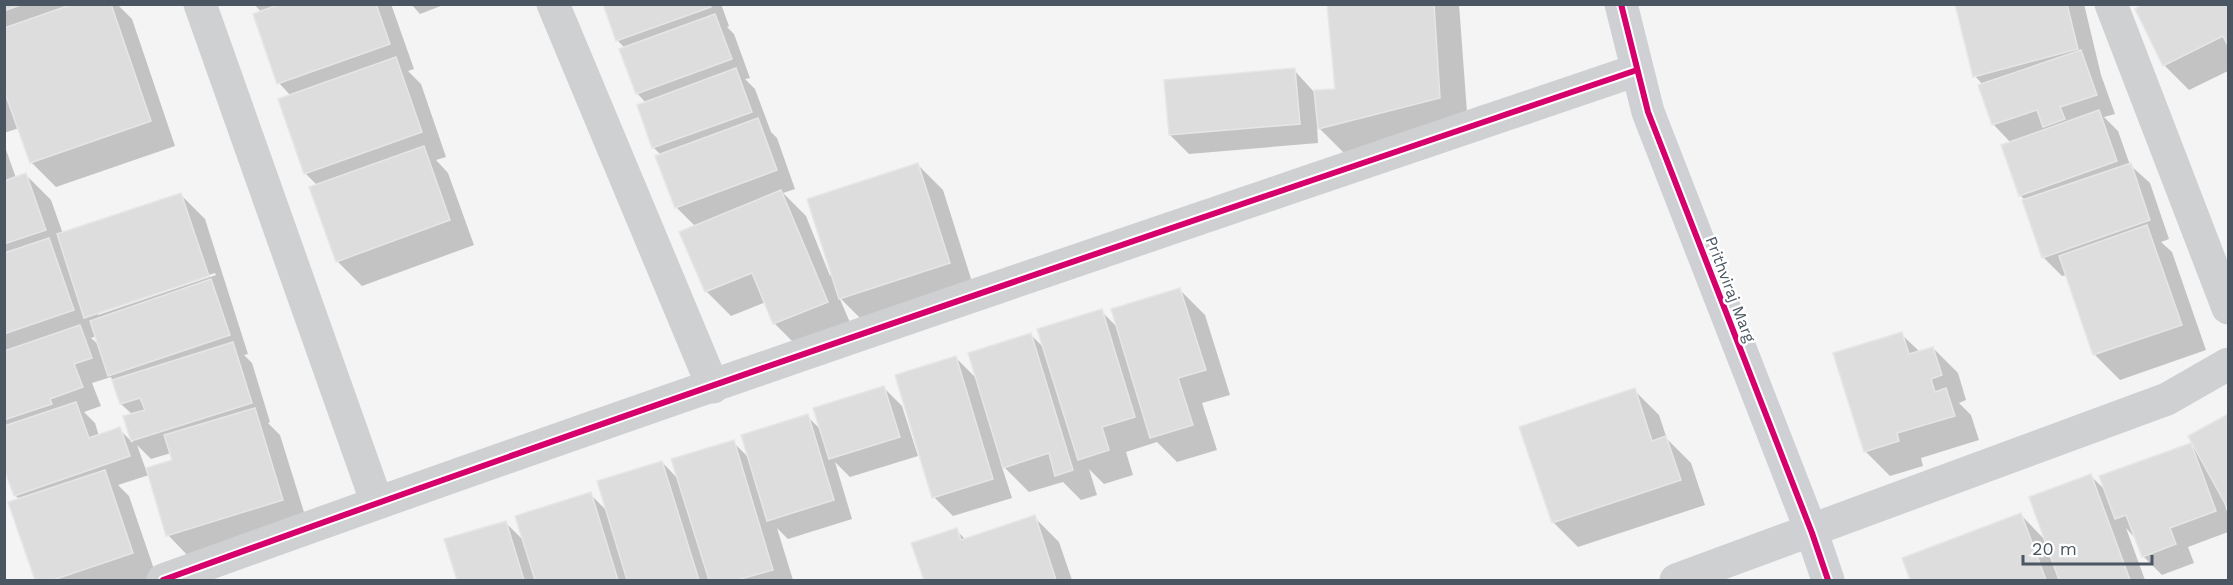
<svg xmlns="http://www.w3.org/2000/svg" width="2233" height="585" viewBox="0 0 2233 585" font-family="'Work Sans',sans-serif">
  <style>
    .shadow { fill: #0003; fill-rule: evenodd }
    .building { fill: #ddddde; stroke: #e5e6e7; stroke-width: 1.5 }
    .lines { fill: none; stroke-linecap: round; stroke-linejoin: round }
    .street { stroke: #ced0d2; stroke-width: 33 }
    .secondary { stroke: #ced0d4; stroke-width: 33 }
    .cycleway-casing { stroke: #fff; stroke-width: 10 }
    .cycleway { stroke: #d6006c; stroke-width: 6 }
    .labels { text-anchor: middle; stroke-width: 5; stroke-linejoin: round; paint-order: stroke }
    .street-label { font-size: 16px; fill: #4a5661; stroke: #fff }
  </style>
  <rect width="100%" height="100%" fill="#f4f4f4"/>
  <g class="shadow">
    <path d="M4,4H120L118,5L132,19L175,146L56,187L31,162L19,128L4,133Z"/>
    <path d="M254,4H391L414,69L408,71L421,84L446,157L436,160L448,173L474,245L362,286L337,261L318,186L305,173L291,96L279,83L262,13Z"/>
    <path d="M411,4H446L420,14Z"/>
    <path d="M605,4H721L729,26L727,27L734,34L750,78L745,79L755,89L771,132L777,138L795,189L783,193L806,216L830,276L918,165L943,190L974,288L865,323L839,297L852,327L799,348L774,323L766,302L731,316L706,291L696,227L676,207L661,155L654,148L639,106L646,103L637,93L625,48L618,41Z"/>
    <path d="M1328,4H1459L1468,126L1348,157L1317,126L1318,143L1189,154L1170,135L1294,70L1314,92L1336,90Z"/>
    <path d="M1956,4H2084L2101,75L2115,114L2104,117L2118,131L2130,165L2150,183L2169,239L2161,242L2172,252L2206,350L2120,380L2095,355L2067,275L2062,276L2043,257L2026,201L2020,195L2011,143L1993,124L1983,85L1975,76Z"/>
    <path d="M2147,4H2228V71L2189,90L2164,65L2137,10Z"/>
    <path d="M4,144L16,178L26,175L51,200L63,234L180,194L205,219L248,354L244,355L252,363L270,422L268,423L280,435L308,525L192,560L168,535L149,475L118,485L129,496L157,578L150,580H37L10,503L20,500L15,495L4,464ZM215,273L216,275L98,315V312ZM97,336L100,346L91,338ZM111,377L121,404L133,415L125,417L133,443L119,429L99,436L95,423L84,412L101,406L92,383ZM137,445L151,459L171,453L174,461L146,470Z"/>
    <path d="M1180,290L1205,315L1230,395L1202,403L1217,450L1177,462L1157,442L1126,452L1133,475L1104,484L1089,469L1097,495L1081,500L1063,482L1029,492L1001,464L1012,498L953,516L934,497L956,358L978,380L1031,335L1045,349L1101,311L1118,328Z"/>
    <path d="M1901,334L1920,352L1933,348L1958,373L1966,400L1959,403L1971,415L1979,440L1921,458L1923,466L1890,476L1865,451Z"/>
    <path d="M883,387L902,406L918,456L850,477L835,462L852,519L788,539L777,528L793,580H459L446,540L505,522L524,541L590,494L607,511L662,462L679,480L733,442L749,458L807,416L822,431Z"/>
    <path d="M1634,390L1659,415L1667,439L1691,463L1705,505L1578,547L1553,522Z"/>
    <path d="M2228,416V506L2224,502L2228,515V532L2188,547L2194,563L2162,575L2143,556L2135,538L2126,528L2145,580H1912L1904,559L2021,515L2046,541L2091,476L2106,491L2191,444L2197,451L2190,437Z"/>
    <path d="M1034,517L1059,542L1072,580H926L913,544L956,530L966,540Z"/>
  </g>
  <g class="building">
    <path d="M4,4H23L4,11Z"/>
    <path d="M73,4H111L151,121L30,163L4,90V28Z"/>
    <path d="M280,4H376L390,44L277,84L253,14Z"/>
    <path d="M603,4H710L711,7L616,41Z"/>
    <path d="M1327,4H1434L1440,98L1318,129L1314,90L1335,89Z"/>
    <path d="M1955,4H2067L2078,49L1973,77Z"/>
    <path d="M2143,4H2228V46L2223,36L2163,66L2135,9Z"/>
    <path d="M715,14L732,59L636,94L619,49Z"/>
    <path d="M2081,50L2097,95L2060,107L2065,119L2043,127L2037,110L1992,125L1978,85Z"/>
    <path d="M396,57L422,132L304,174L278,99Z"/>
    <path d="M736,68L752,112L652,148L637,105Z"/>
    <path d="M1295,68L1300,124L1169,135L1164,80Z"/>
    <path d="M2099,110L2117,161L2019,196L2001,145Z"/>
    <path d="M758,118L777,170L675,208L655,156Z"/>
    <path d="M424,146L450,220L336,262L309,187Z"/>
    <path d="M918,163L950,263L839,299L807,199Z"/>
    <path d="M2131,163L2150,220L2042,258L2022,200Z"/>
    <path d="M26,173L46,230L4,244V181Z"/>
    <path d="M781,190L828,302L773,324L752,273L705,292L679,232Z"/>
    <path d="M181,193L209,276L84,318L57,234Z"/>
    <path d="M2147,225L2182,325L2093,355L2059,256Z"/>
    <path d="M49,238L74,310L4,334V253Z"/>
    <path d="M211,279L230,335L108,376L90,321Z"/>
    <path d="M1180,288L1206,370L1178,378L1193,425L1150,438L1111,309Z"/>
    <path d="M1102,309L1135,417L1102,427L1109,450L1078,460L1037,329Z"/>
    <path d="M80,325L92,358L74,364L83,387L50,399L52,404L4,420V351Z"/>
    <path d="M1902,332L1909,354L1933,347L1942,375L1931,379L1935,392L1946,388L1955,416L1897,433L1899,441L1864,452L1833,353Z"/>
    <path d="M1031,333L1073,470L1055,476L1049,453L1003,468L968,353Z"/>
    <path d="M233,342L252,403L131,441L123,416L145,410L140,398L120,404L112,380Z"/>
    <path d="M956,356L993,479L932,498L895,375Z"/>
    <path d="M884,386L900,437L829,459L813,408Z"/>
    <path d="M1635,388L1652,441L1666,436L1681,480L1552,523L1519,427Z"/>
    <path d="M76,402L89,438L120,427L130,456L14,496L4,469V426Z"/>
    <path d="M255,408L283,500L166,536L146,468L172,460L164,435Z"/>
    <path d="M808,414L834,500L767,521L741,435Z"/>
    <path d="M2228,414V509L2188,436Z"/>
    <path d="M734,440L773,570L737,580H709L671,459Z"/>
    <path d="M2191,443L2216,511L2170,528L2176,544L2142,557L2126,515L2115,519L2099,476Z"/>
    <path d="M662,461L699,580H627L597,481Z"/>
    <path d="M105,470L133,553L53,580H35L8,502Z"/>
    <path d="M2091,474L2130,580H2059L2029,497Z"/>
    <path d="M591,492L618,580H535L515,516Z"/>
    <path d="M2021,513L2046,580H1910L1902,558Z"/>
    <path d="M1035,515L1056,580H924L911,543L957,528L961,540Z"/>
    <path d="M506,521L524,580H457L444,539Z"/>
  </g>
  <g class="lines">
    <g class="street">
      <path d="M200,4L377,503"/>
      <path d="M553,4L713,387"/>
      <path d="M2111,4L2228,308"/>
      <path d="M163,580C652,403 1145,237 1637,70"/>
      <path d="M1676,580L2167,399L2228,364"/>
    </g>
    <path class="secondary" d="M1621,4L1648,112L1812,533L1828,580"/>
    <g class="cycleway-casing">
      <g id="cycleway">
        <path d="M1621,4L1648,112L1812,533L1828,580"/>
        <path d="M163,580C652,403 1145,237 1637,70"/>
      </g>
    </g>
    <use href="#cycleway" class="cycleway"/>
  </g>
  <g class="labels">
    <g class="street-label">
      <text transform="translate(1731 289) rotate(69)" y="6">Prithviraj Marg</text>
    </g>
  </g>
  <rect width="2233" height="585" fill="none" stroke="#4a5661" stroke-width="12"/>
  <path d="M2023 555v9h129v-9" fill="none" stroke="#4a5661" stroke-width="3"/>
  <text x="2032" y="555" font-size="18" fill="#4a5661" stroke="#ffffff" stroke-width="4.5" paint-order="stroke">20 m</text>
</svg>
